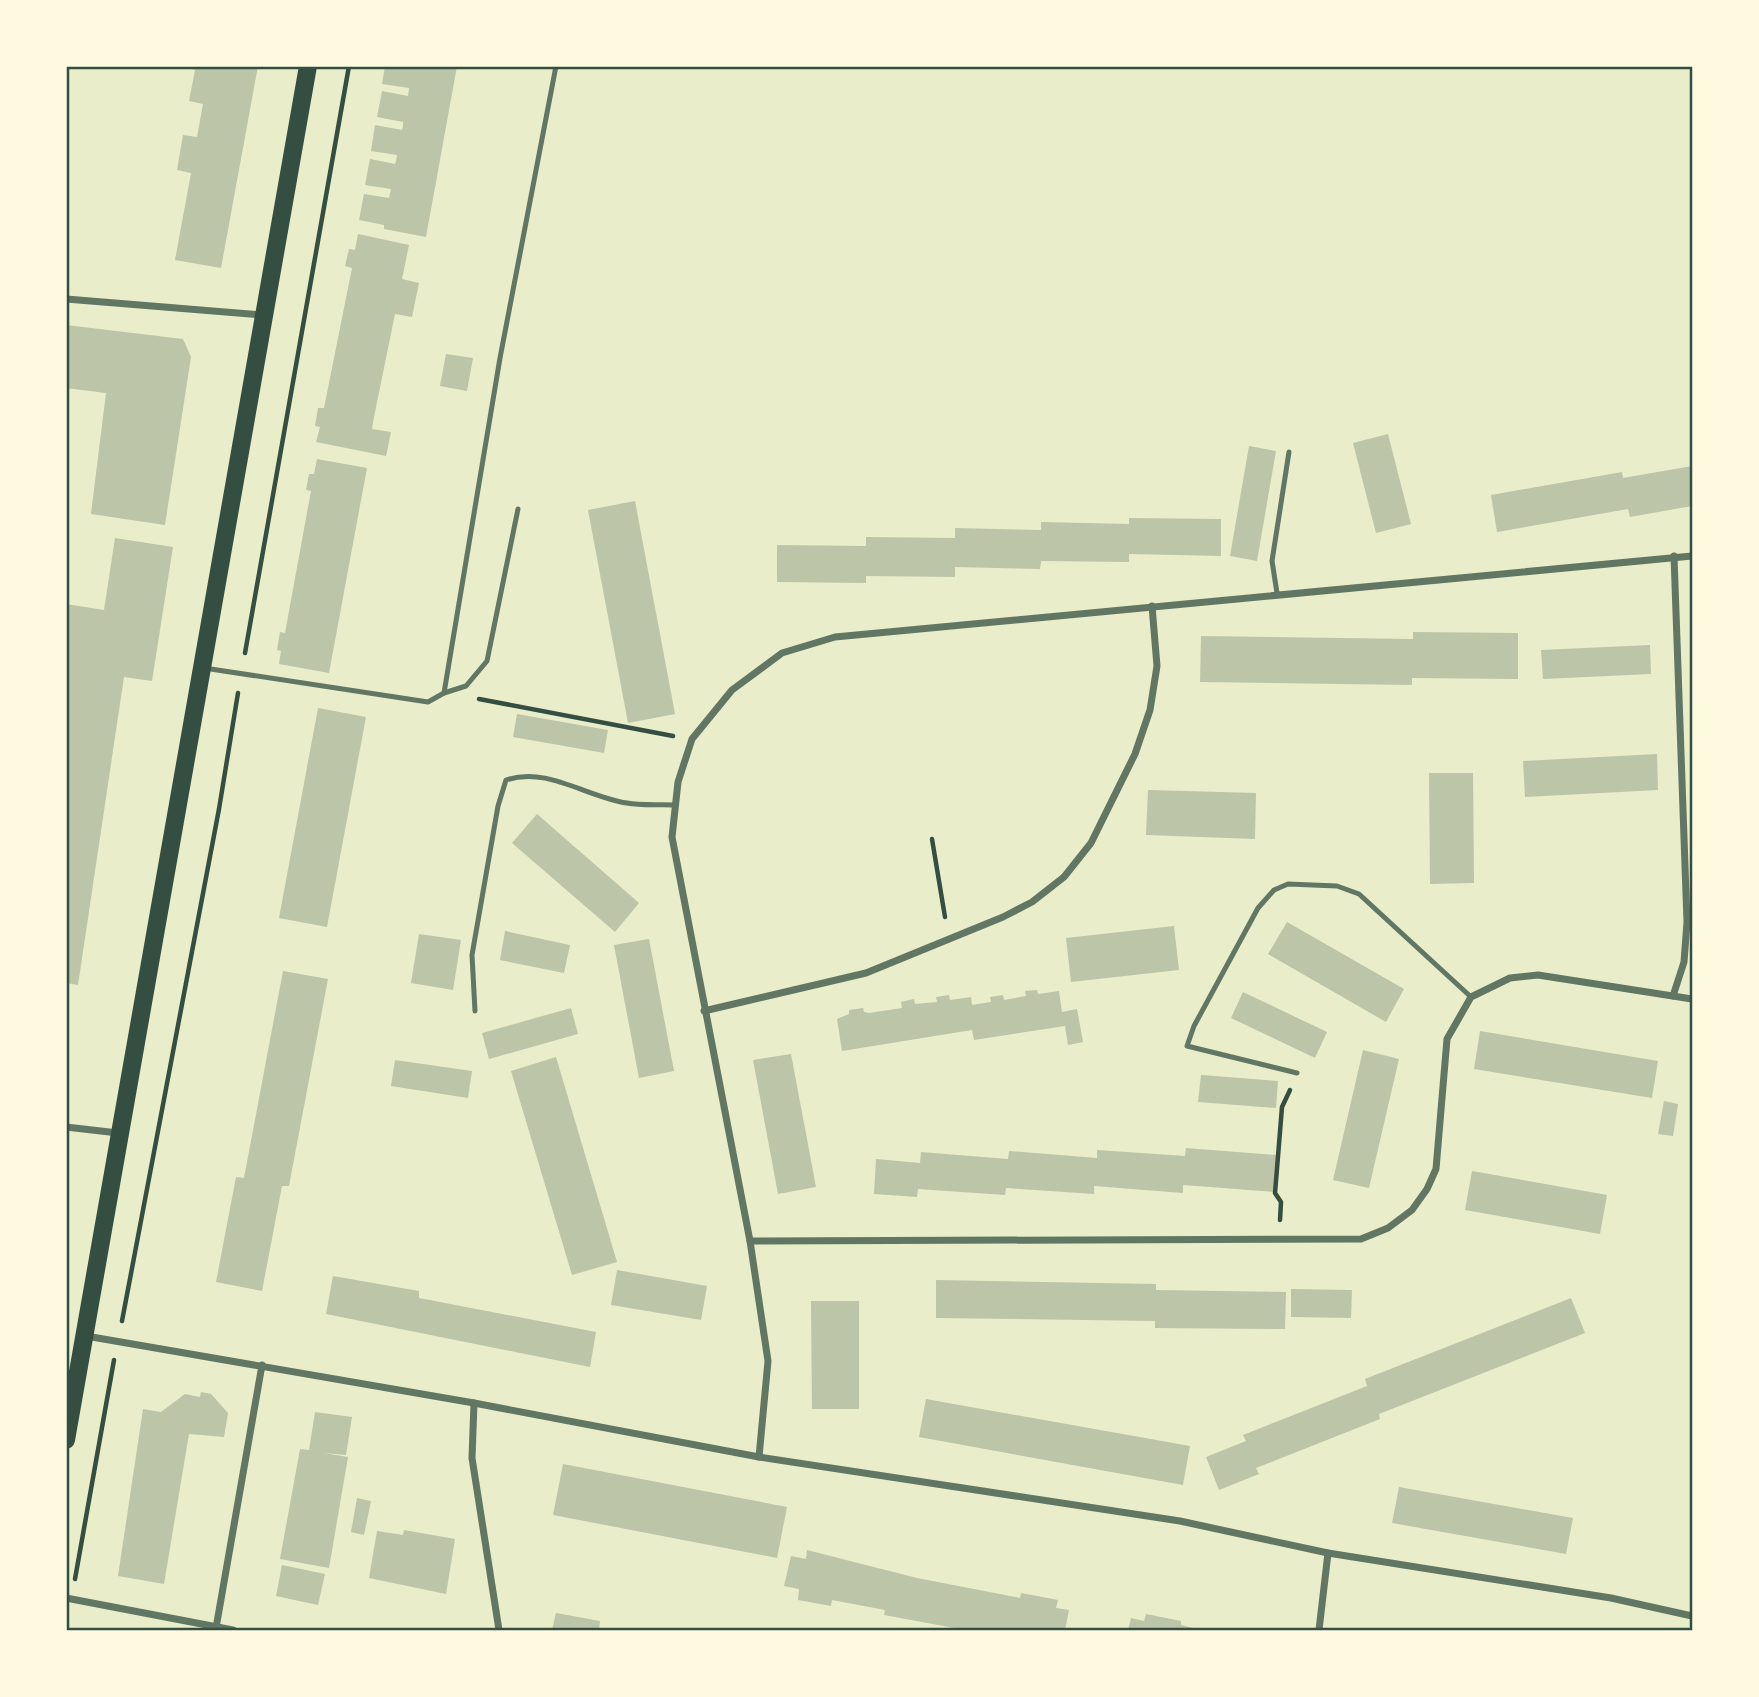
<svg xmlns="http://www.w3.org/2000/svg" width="1759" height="1697" viewBox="0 0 1759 1697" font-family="'Nunito Sans',sans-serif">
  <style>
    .building { fill: #bcc5a7 }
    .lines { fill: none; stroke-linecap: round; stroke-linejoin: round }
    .path { stroke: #344e41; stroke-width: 4.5 }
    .service { stroke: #617663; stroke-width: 5 }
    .minor { stroke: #617663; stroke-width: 7 }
    .primary { stroke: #344e41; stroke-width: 18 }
    .neatline { fill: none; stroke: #344e41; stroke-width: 2.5 }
  </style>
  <rect width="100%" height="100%" fill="#e9edc9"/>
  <g class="building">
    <path d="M181,66H258L221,268L175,260L191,173L177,170L183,135L197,137L203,104L189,101L195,70Z"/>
    <path d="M385,66H457L426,237L384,229V225L359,220L364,194L389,198L391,189L365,185L370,159L395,164L396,161L397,155L371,151L375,125L402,130L403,126V122L377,117L382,91L408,96L409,88L382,84Z"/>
    <path d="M358,234L409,245L402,279L419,283L412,317L395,314L374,417L372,429L391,432L386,456L316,442L320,427L315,426L318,408H324L352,268L345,266L349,249L355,250Z"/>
    <path d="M66,325L183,339L191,357L165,525L91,514L106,393L66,388Z"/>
    <path d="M446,354L473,358L467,391L440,386Z"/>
    <path d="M1388,434L1411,524L1376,533L1353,443Z"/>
    <path d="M1249,446L1276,451L1257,561L1230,556Z"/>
    <path d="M317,459L367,468L329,673L279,664L281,651L277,650L280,632L285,633L311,491L306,490L309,474H314Z"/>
    <path d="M1692,466V506L1630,517L1628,509L1497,532L1491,495L1622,472L1623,478Z"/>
    <path d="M635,501L675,714L628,723L588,510Z"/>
    <path d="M1129,518L1221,519V556L1129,554V562L1041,561L1040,569L955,567V577L866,576V583L777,582V545L866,546V537L955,538V528L1041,530V522L1129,524Z"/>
    <path d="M115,538L173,547L152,681L124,677L78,985L66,983V604L104,610Z"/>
    <path d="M1413,632L1518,633V679L1412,678V685L1200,682L1201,636L1413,639Z"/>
    <path d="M1650,645L1651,674L1543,679L1541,650Z"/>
    <path d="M318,708L366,717L327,927L279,918Z"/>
    <path d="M517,714L608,730L604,753L513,737Z"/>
    <path d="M1657,754L1658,790L1525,797L1523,761Z"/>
    <path d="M1429,773H1473L1474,883L1430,884Z"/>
    <path d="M1148,790L1256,793L1255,839L1146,835Z"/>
    <path d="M537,814L639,903L615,932L512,843Z"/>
    <path d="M1287,922L1404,989L1386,1022L1268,954Z"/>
    <path d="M1174,926L1179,970L1071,982L1066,938Z"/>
    <path d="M505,931L570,945L564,973L500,960Z"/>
    <path d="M419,934L461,940L453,990L411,983Z"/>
    <path d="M649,939L674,1071L639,1078L614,945Z"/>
    <path d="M283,971L328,979L289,1186H282L262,1291L216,1282L236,1177L244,1178Z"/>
    <path d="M1037,990L1038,994L1059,991L1062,1012L1077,1009L1083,1042L1068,1045L1065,1026L974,1040L972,1030L842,1051L837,1019L849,1014V1010L863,1008L864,1012L869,1013L902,1008L901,1002L914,999L915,1004L937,1002L936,997L949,995L950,1000L971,997L972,1005L991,1002L990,997L1003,995L1004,1000L1026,996L1025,991Z"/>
    <path d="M1243,992L1327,1032L1315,1058L1231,1018Z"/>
    <path d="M571,1008L578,1034L489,1059L482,1033Z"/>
    <path d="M1480,1031L1658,1061L1652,1098L1474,1069Z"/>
    <path d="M1363,1050L1399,1059L1369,1188L1333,1180Z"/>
    <path d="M791,1054L816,1187L778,1194L753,1060Z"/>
    <path d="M556,1057L617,1262L572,1275L511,1071Z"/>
    <path d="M395,1060L472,1071L468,1098L391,1086Z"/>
    <path d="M1201,1075L1278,1081L1276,1108L1198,1102Z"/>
    <path d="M1664,1101L1678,1104L1673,1136L1658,1134Z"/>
    <path d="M1186,1148L1276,1155L1274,1192L1183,1185V1193L1094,1186V1194L1006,1188L1005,1195L918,1189L917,1197L874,1194L876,1159L920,1163L921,1152L1008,1159L1009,1151L1097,1158V1150L1185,1156Z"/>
    <path d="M1472,1171L1607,1195L1600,1234L1465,1210Z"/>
    <path d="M617,1270L707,1286L701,1320L611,1305Z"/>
    <path d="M333,1276L419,1291V1298L596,1332L590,1367L326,1314Z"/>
    <path d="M936,1280L1156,1284V1290L1286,1292L1285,1329L1155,1328V1321L936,1318Z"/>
    <path d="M1291,1289L1352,1290L1351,1318L1291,1317Z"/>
    <path d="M1571,1298L1585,1333L1379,1414L1380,1419L1256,1468L1259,1474L1219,1490L1206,1457L1246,1441L1243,1435L1367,1386L1365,1379Z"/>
    <path d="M811,1301H859V1409H812Z"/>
    <path d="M201,1392L211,1394L228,1413L224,1437L189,1434L164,1584L118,1576L143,1409L161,1412L185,1394L200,1397Z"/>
    <path d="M926,1399L1190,1446L1183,1485L919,1437Z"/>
    <path d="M315,1412L352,1417L346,1455L324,1453L348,1457L329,1568L280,1559L300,1449L309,1450Z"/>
    <path d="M563,1464L787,1507L777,1558L553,1515Z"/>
    <path d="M1399,1487L1573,1518L1566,1554L1392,1523Z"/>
    <path d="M357,1498L371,1501L364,1535L351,1532Z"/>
    <path d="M404,1530L455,1539L446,1594L369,1578L377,1531L403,1535Z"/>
    <path d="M807,1550L917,1578L1020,1598L1021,1593L1058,1600L1056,1608L1069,1610L1065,1630H965L884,1615L885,1610L832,1600L831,1606L798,1600L799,1589L784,1586L791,1556L806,1559Z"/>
    <path d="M282,1565L325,1574L318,1605L276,1596Z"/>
    <path d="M556,1613L600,1621L599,1630H552Z"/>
    <path d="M1146,1614L1181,1621V1625L1202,1630H1128L1131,1618L1144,1621Z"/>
  </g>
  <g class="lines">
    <g class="path">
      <path d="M245,653L349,66"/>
      <path d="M479,699L673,736"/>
      <path d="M932,839L945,917"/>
      <path d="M1280,1220L1281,1202L1275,1193L1282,1107L1290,1090"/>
      <path d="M122,1321L219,809L238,693"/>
      <path d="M75,1579L114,1360"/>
    </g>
    <g class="service">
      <path d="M1277,593L1272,561L1289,452"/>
      <path d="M204,668L428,702L444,693L500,358L556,66"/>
      <path d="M444,693L466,686L487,661L518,509"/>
      <path d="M475,1011L472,955L498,806L506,780C547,766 586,797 627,803C642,806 660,804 676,805"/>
      <path d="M1297,1073L1187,1046L1194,1026L1258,908L1274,890L1288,884L1337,886L1359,894L1471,997"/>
    </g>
    <g class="minor">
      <path d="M66,299L262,315"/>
      <path d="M1673,996L1684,962L1687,922L1674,556"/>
      <path d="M704,1011L866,973L1003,917L1032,902L1064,877L1091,843L1135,754L1150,710L1157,666L1152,606"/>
      <path d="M66,1127L118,1133"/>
      <path d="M750,1241L1361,1239L1388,1228L1412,1210L1427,1189L1436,1169L1447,1039L1471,997L1510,978L1538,975L1692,999"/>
      <path d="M86,1336L474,1403L759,1457L1180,1521L1328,1553L1611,1598L1692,1616"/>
      <path d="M474,1403L472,1458L499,1630"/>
      <path d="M759,1457L768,1361L750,1241L672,837L678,782L692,739L732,690L782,653L835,637L1692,556"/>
      <path d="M66,1598L233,1630"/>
      <path d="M216,1628L262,1365"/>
      <path d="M1319,1630L1328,1553"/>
    </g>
    <path class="primary" d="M66,1440L308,66"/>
  </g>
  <rect width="1759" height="1697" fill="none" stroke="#fefae0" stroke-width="136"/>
  <rect x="68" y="68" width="1623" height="1561" class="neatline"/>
</svg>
